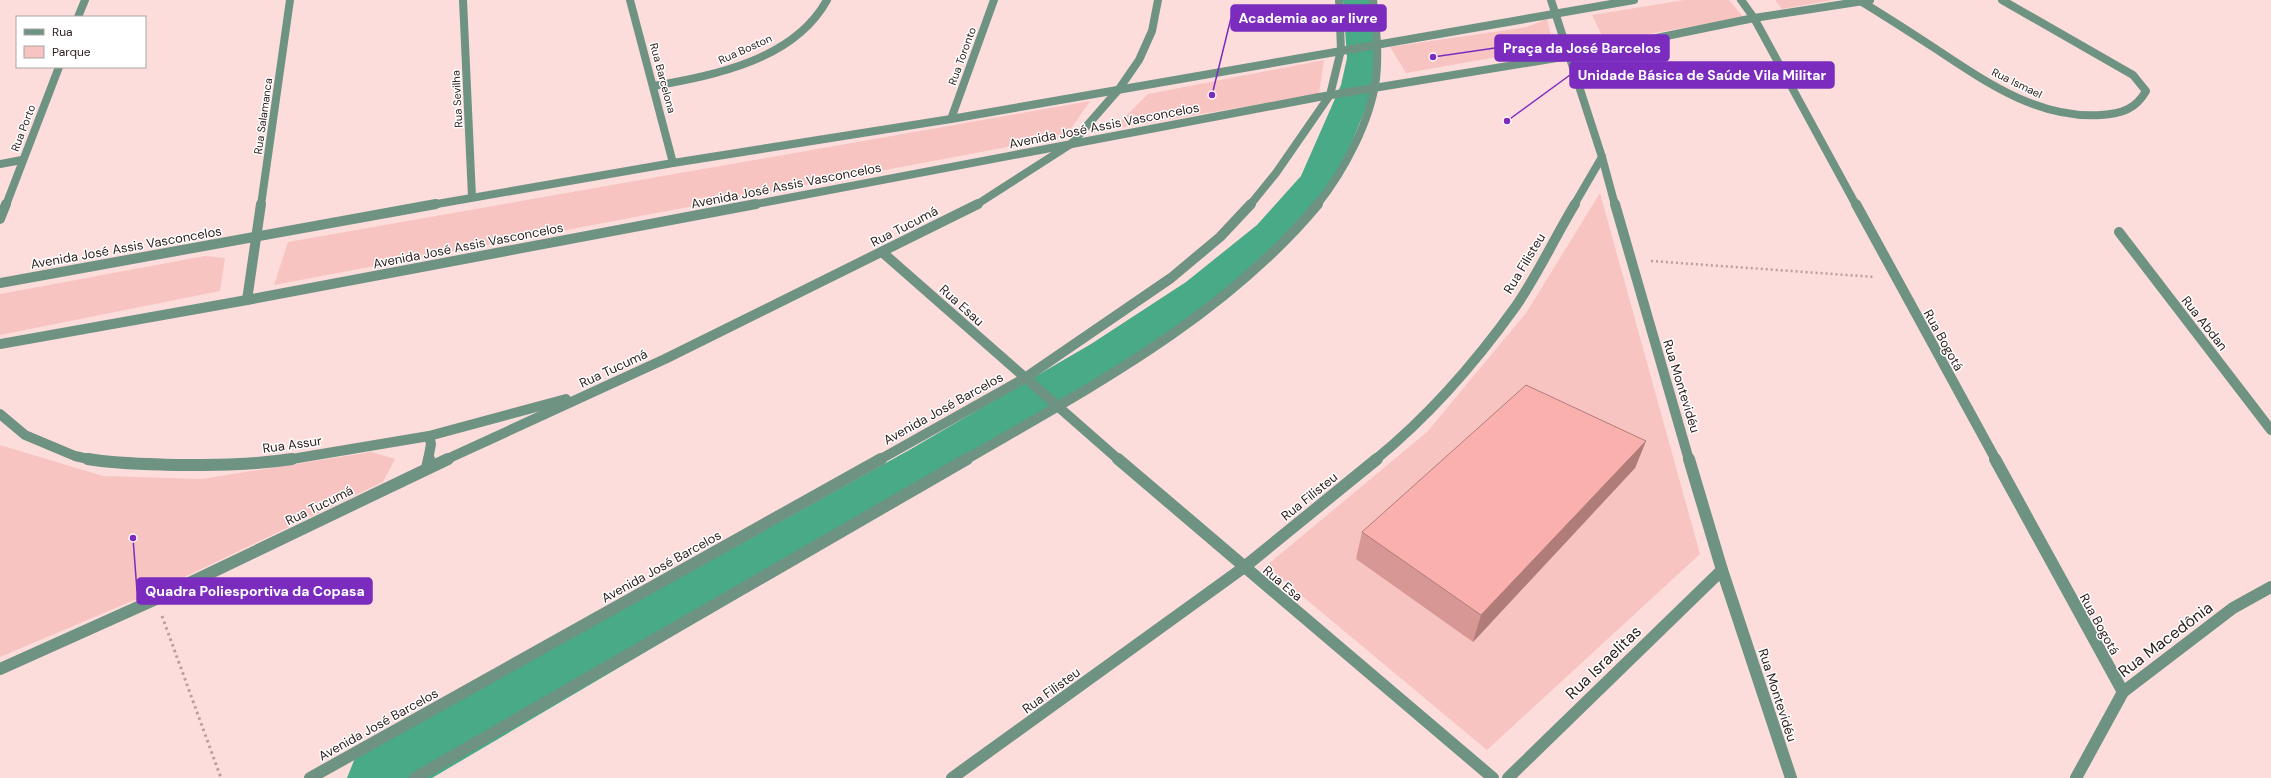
<svg xmlns="http://www.w3.org/2000/svg" width="2271" height="778" viewBox="0 0 2271 778" font-family="'DM Sans',sans-serif">
  <style>
    .green { fill: #f8c4c1 }
    .lines { fill: none; stroke-linecap: round; stroke-linejoin: round }
    .river { fill: #48aa87; fill-rule: evenodd }
    .path-far1 { stroke: #b89e9c; stroke-width: 2.5; stroke-dasharray: 2 3; stroke-linecap: butt }
    .path { stroke: #b89e9c; stroke-width: 3; stroke-dasharray: 2.5 3.5; stroke-linecap: butt }
    .minor-far2 { stroke: #6e9383; stroke-width: 8 }
    .minor-far1 { stroke: #6e9383; stroke-width: 10 }
    .minor { stroke: #6e9383; stroke-width: 12 }
    .wall { fill: #d79895 }
    .shaded-wall { fill: #af7c79 }
    .building { fill: #fab1ad; stroke: #af7c79 }
    .labels { text-anchor: middle; stroke-width: 3; stroke-linejoin: round; paint-order: stroke }
    .far-street-label { font-size: 11px; fill: #2a1c1b; stroke: #fff }
    .street-label { font-size: 13px; fill: #2a1c1b; stroke: #fff }
    .near-street-label { font-size: 16px; fill: #2a1c1b; stroke: #fff }
    .leader { fill: none; stroke: #7b2cbf; stroke-width: 1.5 }
    .callout-dot { fill: #7b2cbf; stroke: #fff; stroke-width: 1.5 }
    .callout { fill: #7b2cbf; stroke: #7b2cbf; stroke-width: 1.5 }
    .callout-label { font-size: 14px; text-anchor: middle; font-weight: bold; fill: #fff }
  </style>
  <rect width="100%" height="100%" fill="#fddddb"/>
  <g class="green">
    <path d="M1684,0H1729L1743,17L1605,42L1592,15Z"/>
    <path d="M1775,0H1833L1782,9Z"/>
    <path d="M1547,19L1554,48L1525,61L1520,53L1406,73L1390,47L1527,27Z"/>
    <path d="M1324,60L1319,94L1113,129L1148,94Z"/>
    <path d="M1090,101L1066,136L274,285L288,242Z"/>
    <path d="M1600,193L1700,554L1487,750L1266,566L1427,432L1526,313Z"/>
    <path d="M205,256L225,258L220,291L0,335V294Z"/>
    <path d="M0,445L103,476L202,479L371,452L395,459L383,482L151,593L0,657Z"/>
  </g>
  <g class="lines">
    <path class="river" d="M1343,0H1375L1381,58L1375,85L1337,179L1285,243L1216,302L1123,366L945,475L432,778H347L355,758L911,449L1091,344L1186,282L1257,225L1301,176L1341,85L1347,58Z"/>
    <path class="path-far1" d="M1651,261L1875,277"/>
    <path class="path" d="M162,616L221,778"/>
    <g class="minor-far2">
      <path d="M463,0L472,197"/>
      <path d="M630,0L673,163"/>
      <path d="M1551,0L1602,157L1615,205"/>
      <path d="M1741,0L1754,18L1856,205"/>
      <path d="M1859,0C1885,16 1910,32 1936,49C1986,82 2038,119 2101,115C2121,114 2136,109 2146,91L2133,75L2002,0"/>
      <path d="M78,17L85,0"/>
      <path d="M654,86C715,75 794,60 827,0"/>
      <path d="M951,119L994,0"/>
      <path d="M0,164L22,160"/>
      <path d="M6,205L59,67"/>
      <path d="M261,205L290,0"/>
      <path d="M431,205L673,163L951,119L1634,0"/>
      <path d="M751,205L1319,97L1569,56L1754,18L1870,0"/>
      <path d="M976,205L1071,144L1119,89L1139,60L1152,31L1158,0"/>
      <path d="M1250,205L1276,173L1330,95L1341,50L1339,0"/>
      <path d="M1317,205C1344,171 1370,122 1376,79C1379,53 1376,26 1373,0"/>
      <path d="M1574,205L1602,157"/>
    </g>
    <g class="minor-far1">
      <path d="M1615,204L1689,460"/>
      <path d="M1856,204L1996,460"/>
      <path d="M0,219L6,204"/>
      <path d="M2119,232L2271,430"/>
      <path d="M882,252L1119,460"/>
      <path d="M0,283L436,204"/>
      <path d="M247,300L261,204"/>
      <path d="M0,344L247,300L756,204"/>
      <path d="M0,414L25,435L75,456L93,460"/>
      <path d="M286,460L429,436L566,399"/>
      <path d="M428,460L431,444L429,436"/>
      <path d="M445,460L665,359L978,204"/>
      <path d="M879,460L1025,378L1171,278L1220,237L1251,204"/>
      <path d="M965,460C1091,387 1224,317 1318,204"/>
      <path d="M1375,460C1429,416 1476,362 1516,306C1538,274 1555,237 1575,204"/>
    </g>
    <g class="minor">
      <path d="M88,459C117,464 146,464 176,465C215,465 253,465 292,459"/>
      <path d="M1118,459L1493,778"/>
      <path d="M1689,459L1722,570L1791,778"/>
      <path d="M1995,459L2123,692"/>
      <path d="M427,468L429,459"/>
      <path d="M0,669L156,599L448,459"/>
      <path d="M310,778L881,459"/>
      <path d="M415,778L967,459"/>
      <path d="M952,778L1243,568L1377,459"/>
      <path d="M1508,778L1722,570"/>
      <path d="M2076,778L2123,692L2233,608L2271,587"/>
    </g>
  </g>
  <path class="wall" d="M1646,441L1635,468L1473,642L1356,559L1362,532Z"/>
  <path class="shaded-wall" d="M1646,441L1635,468L1473,642L1481,615Z"/>
  <path class="building" d="M1526,385L1646,441L1481,615L1362,532Z"/>
  <g class="labels">
    <g class="far-street-label">
      <text transform="translate(745 49) rotate(-24)" y="4">Rua Boston</text>
      <text transform="translate(962 56) rotate(-70)" y="4">Rua Toronto</text>
      <text transform="translate(663 78) rotate(75)" y="4">Rua Barcelona</text>
      <text transform="translate(2017 83) rotate(26)" y="4">Rua Ismael</text>
      <text transform="translate(457 99) rotate(-93)" y="4">Rua Sevilha</text>
      <text transform="translate(263 116) rotate(-82)" y="4">Rua Salamanca</text>
      <text transform="translate(23 128) rotate(-69)" y="4">Rua Porto</text>
    </g>
    <g class="street-label">
      <text transform="translate(1104 125) rotate(-11)" y="5">Avenida José Assis Vasconcelos</text>
      <text transform="translate(786 185) rotate(-11)" y="5">Avenida José Assis Vasconcelos</text>
      <text transform="translate(904 226) rotate(-27)" y="5">Rua Tucumá</text>
      <text transform="translate(468 245) rotate(-11)" y="5">Avenida José Assis Vasconcelos</text>
      <text transform="translate(126 247) rotate(-10)" y="5">Avenida José Assis Vasconcelos</text>
      <text transform="translate(1524 263) rotate(-59)" y="5">Rua Filisteu</text>
      <text transform="translate(962 305) rotate(42)" y="5">Rua Esau</text>
      <text transform="translate(2205 323) rotate(52)" y="5">Rua Abdan</text>
      <text transform="translate(1944 340) rotate(61)" y="5">Rua Bogotá</text>
      <text transform="translate(613 368) rotate(-25)" y="5">Rua Tucumá</text>
      <text transform="translate(1682 386) rotate(73)" y="5">Rua Montevidéu</text>
      <text transform="translate(943 408) rotate(-29)" y="5">Avenida José Barcelos</text>
      <text transform="translate(292 444) rotate(-8)" y="5">Rua Assur</text>
      <text transform="translate(1309 496) rotate(-39)" y="5">Rua Filisteu</text>
      <text transform="translate(319 505) rotate(-26)" y="5">Rua Tucumá</text>
      <text transform="translate(661 566) rotate(-29)" y="5">Avenida José Barcelos</text>
      <text transform="translate(1283 583) rotate(40)" y="5">Rua Esa</text>
      <text transform="translate(2100 624) rotate(61)" y="5">Rua Bogotá</text>
      <text transform="translate(1051 690) rotate(-36)" y="5">Rua Filisteu</text>
      <text transform="translate(1778 695) rotate(72)" y="5">Rua Montevidéu</text>
      <text transform="translate(378 724) rotate(-29)" y="5">Avenida José Barcelos</text>
    </g>
    <g class="near-street-label">
      <text transform="translate(2165 639) rotate(-37)" y="6">Rua Macedônia</text>
      <text transform="translate(1603 662) rotate(-44)" y="6">Rua Israelitas</text>
    </g>
  </g>
  <path class="leader" d="M1212 95L1231 18M1433 57L1495 48M1507 121L1570 75M133 538L137 591"/>
  <g class="callout-dot">
    <circle cx="1212" cy="95" r="4"/>
    <circle cx="1433" cy="57" r="4"/>
    <circle cx="1507" cy="121" r="4"/>
    <circle cx="133" cy="538" r="4"/>
  </g>
  <g class="callout">
    <rect x="1231" y="5" width="155" height="26" rx="4"/>
    <rect x="1495" y="35" width="174" height="26" rx="4"/>
    <rect x="1570" y="62" width="264" height="26" rx="4"/>
    <rect x="137" y="578" width="235" height="26" rx="4"/>
  </g>
  <g class="callout-label">
    <text x="1308" y="23">Academia ao ar livre</text>
    <text x="1582" y="53">Praça da José Barcelos</text>
    <text x="1702" y="80">Unidade Básica de Saúde Vila Militar</text>
    <text x="255" y="596">Quadra Poliesportiva da Copasa</text>
  </g>
  <rect x="16" y="16" width="130" height="52" fill="#ffffff" stroke="#aaa4a4"/>
  <rect x="24" y="29" width="20" height="6" fill="#6e9383" stroke="#aaa4a4"/>
  <text x="52" y="36" font-size="12" fill="#2a1c1b">Rua</text>
  <rect x="24" y="46" width="20" height="12" fill="#f8c4c1" stroke="#aaa4a4"/>
  <text x="52" y="56" font-size="12" fill="#2a1c1b">Parque</text>
</svg>
